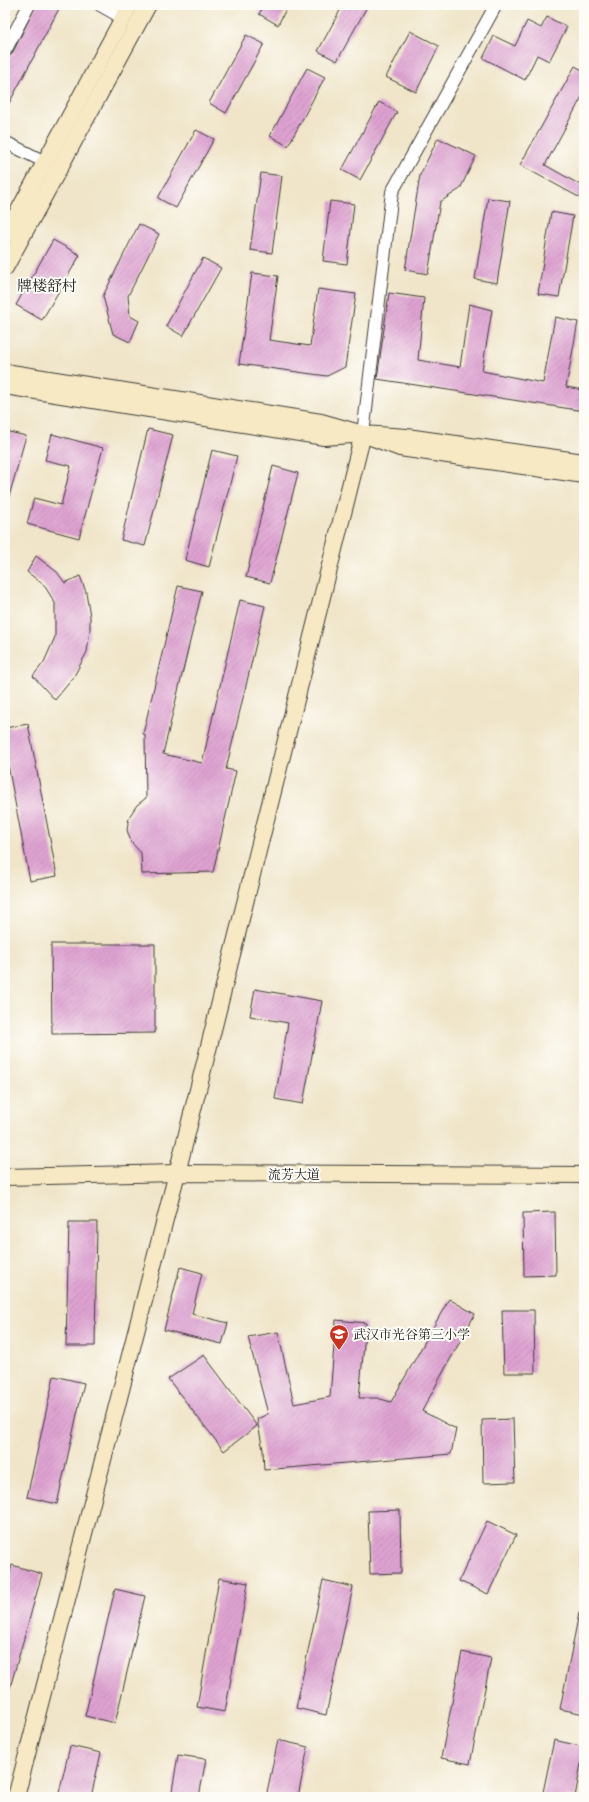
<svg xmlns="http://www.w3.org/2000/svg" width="589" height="1802" viewBox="0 0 589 1802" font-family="'EB Garamond','Noto Serif SC',serif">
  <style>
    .building { fill: url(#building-hatch) }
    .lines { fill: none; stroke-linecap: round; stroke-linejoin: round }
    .street-casing { stroke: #3c3a36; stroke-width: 14 }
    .secondary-casing { stroke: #3c3a36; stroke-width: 18 }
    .street { stroke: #fff; stroke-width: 12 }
    .secondary { stroke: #f6e9c3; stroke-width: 16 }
    .labels { text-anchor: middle; stroke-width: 4; stroke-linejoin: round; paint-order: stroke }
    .street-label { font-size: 13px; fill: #1c1c1c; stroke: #fdfcf7 }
    .poi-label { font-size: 13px; fill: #1c1c1c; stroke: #fdfcf7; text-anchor: start }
    .quarter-label { font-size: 15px; fill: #1c1c1c; stroke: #fdfcf7 }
  </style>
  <defs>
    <pattern id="building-hatch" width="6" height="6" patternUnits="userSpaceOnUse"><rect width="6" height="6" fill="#dea2d1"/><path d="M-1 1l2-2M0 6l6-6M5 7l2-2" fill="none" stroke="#be8bb3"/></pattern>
  </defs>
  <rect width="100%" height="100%" fill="#fdfcf7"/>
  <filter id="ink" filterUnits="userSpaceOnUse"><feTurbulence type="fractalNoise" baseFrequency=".025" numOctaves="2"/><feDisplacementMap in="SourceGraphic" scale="8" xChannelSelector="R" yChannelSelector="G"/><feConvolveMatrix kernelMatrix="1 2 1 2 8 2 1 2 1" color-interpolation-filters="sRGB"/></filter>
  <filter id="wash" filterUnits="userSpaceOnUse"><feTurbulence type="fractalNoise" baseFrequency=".012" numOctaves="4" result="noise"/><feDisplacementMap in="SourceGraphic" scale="16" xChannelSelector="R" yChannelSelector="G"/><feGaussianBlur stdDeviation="0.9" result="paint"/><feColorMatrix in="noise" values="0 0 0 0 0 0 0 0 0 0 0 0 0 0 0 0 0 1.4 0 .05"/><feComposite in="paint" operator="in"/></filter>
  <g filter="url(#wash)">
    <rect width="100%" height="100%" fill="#f0e5c9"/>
    <g id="blocks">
      <g class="building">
        <path d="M36,5H61L5,111V58L12,54Z"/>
        <path d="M264,5H288L278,25L259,14Z"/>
        <path d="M343,5H368L337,61L318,51Z"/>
        <path d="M547,17L567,27L549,61L537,55L525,80L483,58L494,36L515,46L527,21L541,28Z"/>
        <path d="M410,31L439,46L416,92L386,77Z"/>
        <path d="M246,35L264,44L226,113L209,103Z"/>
        <path d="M575,66L584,71V93L545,165L584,187V200L520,165Z"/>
        <path d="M307,68L325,77L288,146L270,136Z"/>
        <path d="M379,102L397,112L360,180L342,170Z"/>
        <path d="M196,130L214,139L176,208L158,198Z"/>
        <path d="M438,138L476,156L460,189L440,202L428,274L405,270L420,175Z"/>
        <path d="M261,173L282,176L272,253L250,250Z"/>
        <path d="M488,198L510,201L497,283L475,279Z"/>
        <path d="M330,201L354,204L347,264L323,261Z"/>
        <path d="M551,212L573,216L559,297L538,294Z"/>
        <path d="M139,224L159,234L128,296L130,316L139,321L130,342L113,334L103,296Z"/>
        <path d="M53,240L80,255L42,320L16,305Z"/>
        <path d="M203,258L221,268L183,336L166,326Z"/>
        <path d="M252,273L278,276L269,340L310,346L318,289L356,294L345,367L327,376L239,364Z"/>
        <path d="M389,293L424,298L418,360L460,367L469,304L492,310L482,371L543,383L555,317L578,322L566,387L584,390V411L377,379Z"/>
        <path d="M148,429L173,435L145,546L121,540Z"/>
        <path d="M5,431L26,436L8,500H5Z"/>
        <path d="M52,434L103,448L79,538L27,524L34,498L61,505L71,466L45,460Z"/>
        <path d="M212,450L237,456L209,567L185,560Z"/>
        <path d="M273,466L298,473L270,583L246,577Z"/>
        <path d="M36,556L57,572L65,583L80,576L86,592L90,616V630L87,652L73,678L55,700L33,676L44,662L55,637V603L44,585L27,572Z"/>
        <path d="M178,586L202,591L163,754L202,763L240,600L265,606L226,769L236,771L213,872L142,874L141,853L131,842L127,830L129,817L137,805L146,798L145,734H143Z"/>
        <path d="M28,724L57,876L30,881L5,749V728Z"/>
        <path d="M51,944H155V1033L52,1034Z"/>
        <path d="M255,989L322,1001L303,1104L275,1099L288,1023L250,1016Z"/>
        <path d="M555,1212L556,1275L524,1276L523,1213Z"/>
        <path d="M69,1222H97L95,1346H66Z"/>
        <path d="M180,1267L202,1273L192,1314L228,1323L222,1344L164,1330Z"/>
        <path d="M449,1299L475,1314L422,1411L456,1429L451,1454L264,1470L263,1450L257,1419L268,1414L248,1337L278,1332L294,1404L330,1397L336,1320L366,1323L359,1398H377L391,1402Z"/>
        <path d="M502,1310H534L535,1373H504Z"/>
        <path d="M204,1355L257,1426L224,1451L168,1379Z"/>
        <path d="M54,1376L84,1383L57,1504L27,1497Z"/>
        <path d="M513,1419L515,1482L483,1483L482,1420Z"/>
        <path d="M400,1510L401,1573L370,1574L368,1511Z"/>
        <path d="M487,1521L516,1535L488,1594L459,1581Z"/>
        <path d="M12,1565L42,1574L8,1695H5V1590Z"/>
        <path d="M219,1578L248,1583L225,1712L197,1707Z"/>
        <path d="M323,1580L353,1587L326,1715L296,1708Z"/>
        <path d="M115,1589L145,1596L115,1723L85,1716Z"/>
        <path d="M579,1613L584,1614V1714L560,1709Z"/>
        <path d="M462,1652L491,1658L470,1764L441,1758Z"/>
        <path d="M278,1740L308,1747L298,1797H266Z"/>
        <path d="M554,1740L584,1747L575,1797H542Z"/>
        <path d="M70,1746L101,1753L91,1797H58Z"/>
        <path d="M178,1755L206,1759L199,1797H171Z"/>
      </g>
    </g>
  </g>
  <g filter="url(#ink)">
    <use href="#blocks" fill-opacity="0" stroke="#3c3a36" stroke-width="1"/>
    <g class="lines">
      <g class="street-casing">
        <g id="street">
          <path d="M100,5L123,18"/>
          <path d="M5,51L29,5"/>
          <path d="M5,142L45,162"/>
          <path d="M363,434L392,192L496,5"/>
        </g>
      </g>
      <g class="secondary-casing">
        <g id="secondary">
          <path d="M5,236L130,5"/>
          <path d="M5,268L148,5"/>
          <path d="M5,372L321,422L363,434"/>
          <path d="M5,386L324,437L352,435"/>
          <path d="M584,462L407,437L363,434L400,448L584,475"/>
          <path d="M5,1177L177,1173L584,1175"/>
          <path d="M16,1797L177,1173L363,434"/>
        </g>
      </g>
      <use href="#street" class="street"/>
      <use href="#secondary" class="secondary"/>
    </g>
  </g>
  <defs>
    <g id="school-pin" transform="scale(1)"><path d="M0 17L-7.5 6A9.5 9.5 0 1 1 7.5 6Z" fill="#c8321e" stroke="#fdfcf7"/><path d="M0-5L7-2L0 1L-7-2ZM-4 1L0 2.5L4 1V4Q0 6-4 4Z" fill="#fff"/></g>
  </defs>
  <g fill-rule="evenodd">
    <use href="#school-pin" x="339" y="1334"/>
  </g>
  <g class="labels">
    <g class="street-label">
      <text x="294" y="1179">流芳大道</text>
    </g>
    <g class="poi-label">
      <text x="353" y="1339">武汉市光谷第三小学</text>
    </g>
    <g class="quarter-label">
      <text x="47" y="291">牌楼舒村</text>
    </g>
  </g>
  <rect width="589" height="1802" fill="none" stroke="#fdfcf7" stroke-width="20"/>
</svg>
